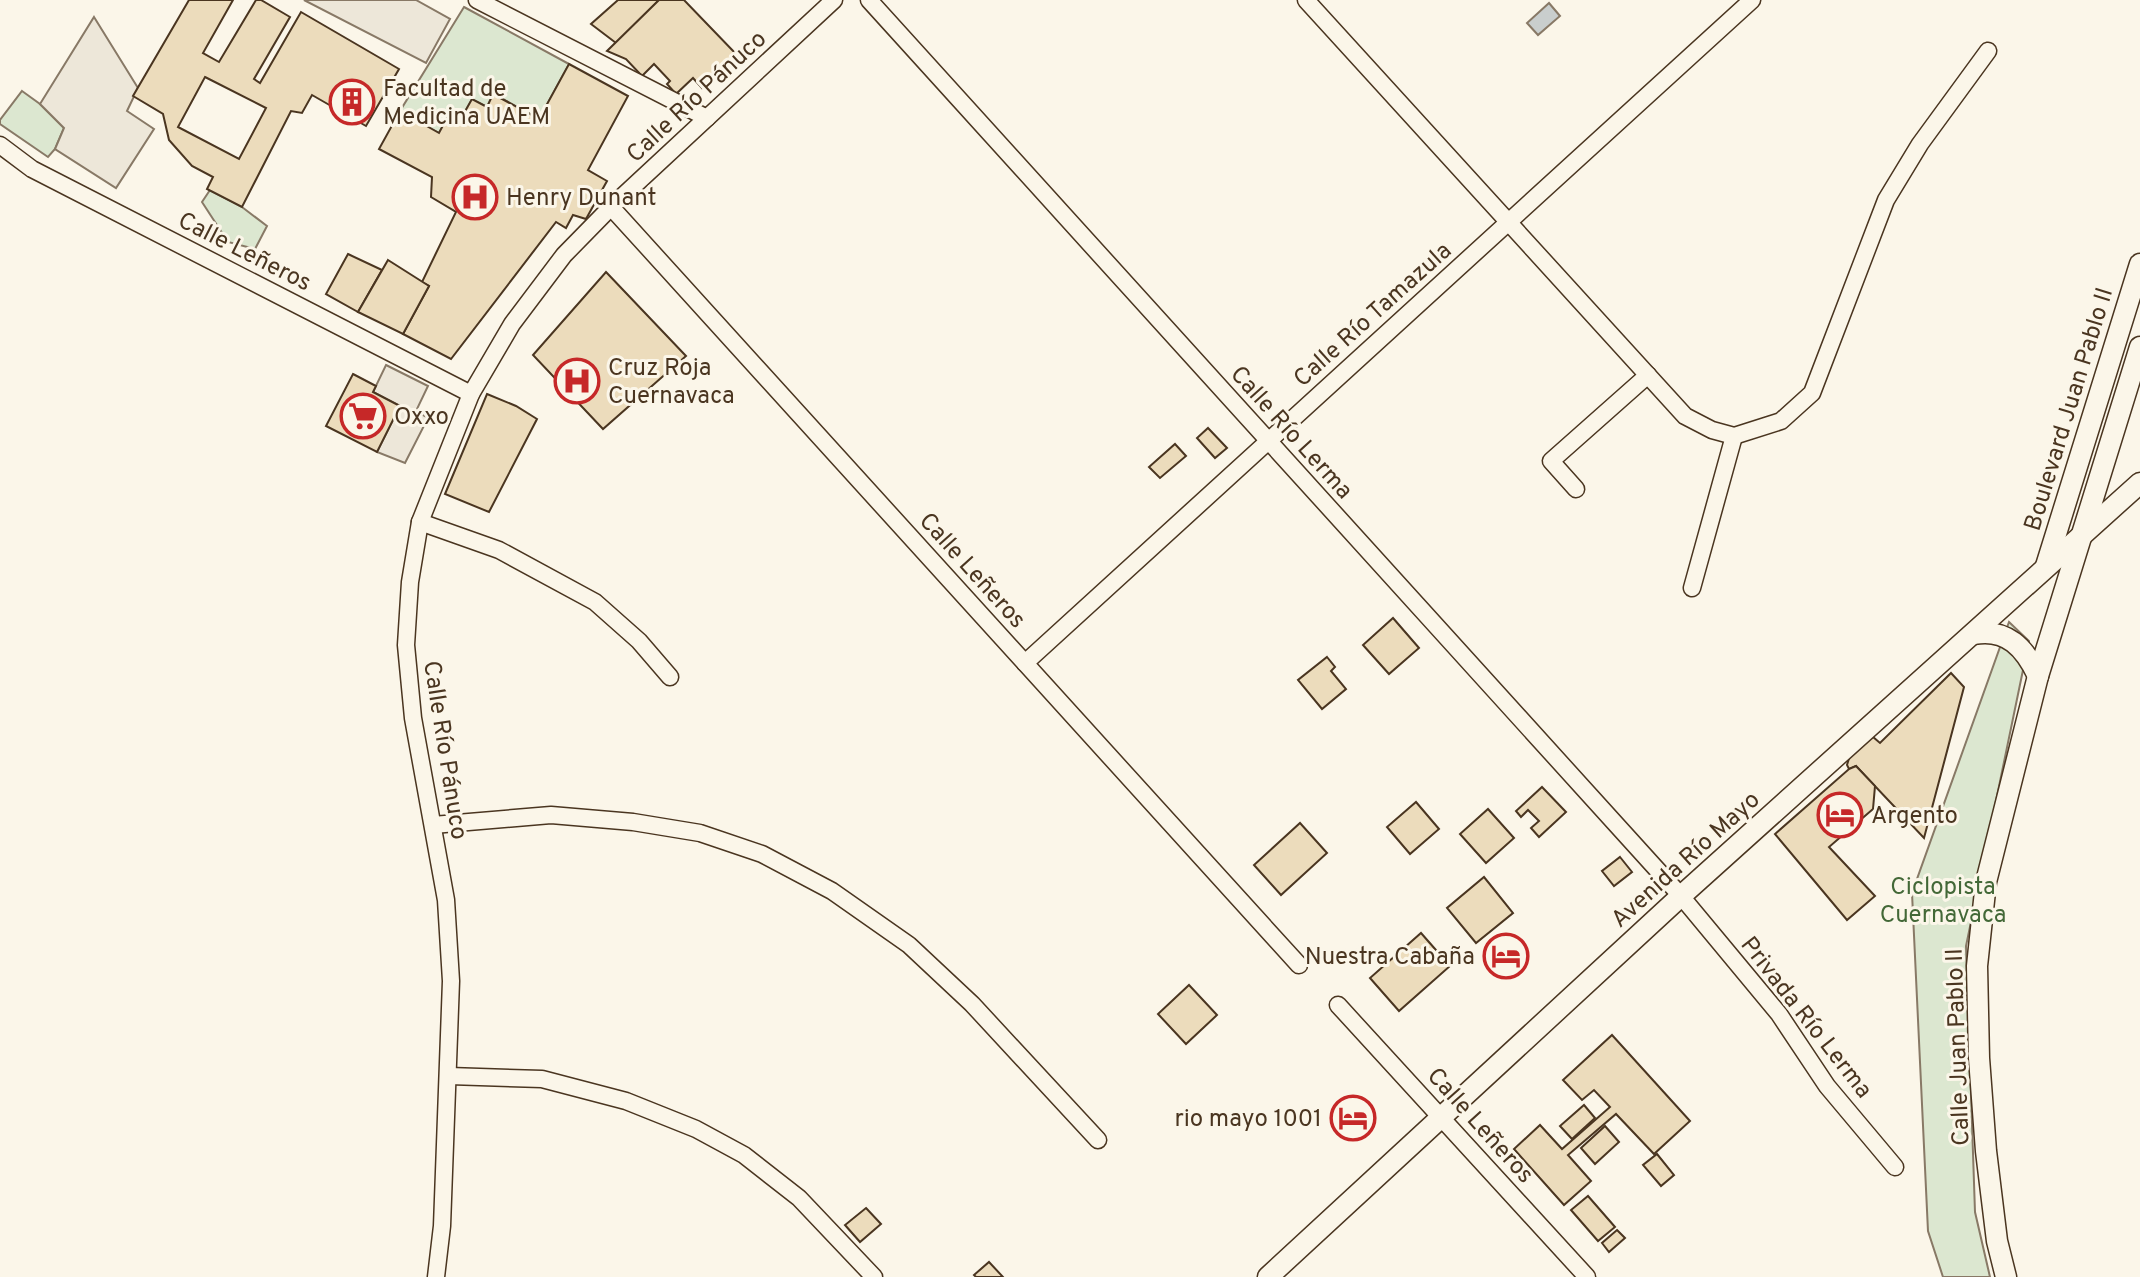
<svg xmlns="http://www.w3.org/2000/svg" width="2140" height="1277" viewBox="0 0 2140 1277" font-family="Overpass,sans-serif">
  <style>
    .green { fill: #dce7d0; stroke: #887966; stroke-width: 2 }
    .parking { fill: #ede7d9; stroke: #887966; stroke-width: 2 }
    .water { fill: #c9cecd; stroke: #887966; stroke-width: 2 }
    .building { fill: #ecdcbc; stroke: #4a3520; stroke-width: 2; fill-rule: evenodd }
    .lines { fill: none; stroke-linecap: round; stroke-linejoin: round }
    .minor-casing { stroke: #4a3520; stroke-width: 19 }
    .tertiary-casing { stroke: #4a3520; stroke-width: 23 }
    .minor { stroke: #fbf6e9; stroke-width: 16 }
    .tertiary { stroke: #fbf6e9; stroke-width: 20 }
    .labels { text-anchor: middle; stroke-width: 6; stroke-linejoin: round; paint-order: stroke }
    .poi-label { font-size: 24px; fill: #4a3520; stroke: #fbf6e9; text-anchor: start }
    .street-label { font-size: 24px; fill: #4a3520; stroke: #fbf6e9 }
    .park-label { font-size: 24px; fill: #436837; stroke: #fbf6e9 }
  </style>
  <rect width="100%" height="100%" fill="#fbf6e9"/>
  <g class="green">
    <path d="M464,7L569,64L539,119L494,94L487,107L472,99L458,124L447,118L439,133L400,111Z"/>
    <path d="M22,91L40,104L64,128L55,149L48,157L0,124V120Z"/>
    <path d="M210,190L242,207L267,226L255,249L228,242L202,202Z"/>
    <path d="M2009,622L2029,641L1966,946L1975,1212L1990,1277H1943L1928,1231L1912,893Z"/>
  </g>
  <g class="parking">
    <path d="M304,0H416L450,19L426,63Z"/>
    <path d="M94,17L138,88L127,111L154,129L116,188L55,149L64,128L40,104Z"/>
    <path d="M386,365L428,386L416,411L428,418L405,463L377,452L400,406L373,392Z"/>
  </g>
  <path class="water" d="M1549,3L1560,16L1538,35L1527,23Z"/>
  <g class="building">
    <path d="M189,0H233L203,53L219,62L256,0H261L290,17L254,79L260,83L301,12L399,69L366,126L312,95L302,113L291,111L242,207L207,189L213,177L192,166L169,140L163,114L133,96ZM205,77L266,108L239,159L178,127Z"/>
    <path d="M618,0H659L616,43L591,24Z"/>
    <path d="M659,0H684L737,55L702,88L693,78L676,94L667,84L670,81L654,64L642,76L626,59L607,51Z"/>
    <path d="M569,64L628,96L588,170L607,181L586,219L573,215L566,228L556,222L451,359L403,334L429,286L422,282L456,212L431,197L432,177L379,149L400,111L439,133L447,118L458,124L472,99L487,107L493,94L539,119Z"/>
    <path d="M348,254L382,270L358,312L326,294Z"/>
    <path d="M388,260L429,286L403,334L358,312Z"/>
    <path d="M606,272L686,356L603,429L533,355Z"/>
    <path d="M353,374L376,386L373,392L400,406L377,452L326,426Z"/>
    <path d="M487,394L516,406L537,419L489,512L445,494Z"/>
    <path d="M1208,428L1227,448L1215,458L1197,438Z"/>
    <path d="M1175,444L1186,456L1160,478L1149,467Z"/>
    <path d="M1393,618L1419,648L1389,674L1363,645Z"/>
    <path d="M1327,657L1335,667L1331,671L1346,689L1322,709L1298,680Z"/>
    <path d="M1951,673L1964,687L1924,838L1856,766L1849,769L1847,765L1850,755L1865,740L1873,737L1880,743Z"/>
    <path d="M1856,766L1875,786L1873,809L1829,847L1875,896L1847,920L1775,834L1849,769Z"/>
    <path d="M1542,787L1566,812L1539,837L1531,828L1539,821L1528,810L1521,817L1516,811Z"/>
    <path d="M1416,802L1439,829L1410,854L1387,827Z"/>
    <path d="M1488,809L1514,838L1486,863L1460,834Z"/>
    <path d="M1300,823L1327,853L1281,895L1254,865Z"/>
    <path d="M1620,857L1632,872L1614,886L1602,871Z"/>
    <path d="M1484,877L1513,913L1476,943L1447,908Z"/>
    <path d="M1421,933L1450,966L1399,1011L1370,978Z"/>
    <path d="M1189,985L1217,1015L1186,1044L1158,1014Z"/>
    <path d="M1612,1035L1690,1121L1654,1154L1616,1114L1568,1155L1591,1181L1564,1205L1514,1149L1540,1125L1562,1149L1610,1107L1594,1090L1582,1100L1563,1080Z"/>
    <path d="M1584,1105L1595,1118L1572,1139L1560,1126Z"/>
    <path d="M1605,1126L1619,1142L1595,1164L1581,1148Z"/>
    <path d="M1657,1154L1674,1175L1661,1186L1643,1165Z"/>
    <path d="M1588,1196L1615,1227L1598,1241L1571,1210Z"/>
    <path d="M866,1208L881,1224L860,1242L845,1225Z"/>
    <path d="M1617,1230L1625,1238L1609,1252L1602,1243Z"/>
    <path d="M989,1262L1003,1277H976L974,1275Z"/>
  </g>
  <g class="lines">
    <g class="minor-casing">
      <g id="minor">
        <path d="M477,0L707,118"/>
        <path d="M869,0L1681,896L1779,1014L1827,1086L1895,1167"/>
        <path d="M1306,0L1685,416L1712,430L1734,436L1781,421L1812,393L1886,200L1920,144L1988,51"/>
        <path d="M0,145L32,169L471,394"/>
        <path d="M611,207L1299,965"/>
        <path d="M1576,489L1551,461L1648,375"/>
        <path d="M420,522L499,550L595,602L639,641L670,677"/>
        <path d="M1692,588L1734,436"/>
        <path d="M1025,663L1752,0"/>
        <path d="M433,825L551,815L633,822L700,833L762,854L832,891L909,945L972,1004L1098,1140"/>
        <path d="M1338,1005L1587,1277"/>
        <path d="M449,1076L542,1079L626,1101L696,1129L744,1155L799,1198L874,1277"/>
        <path d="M436,1277L442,1226L451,981L446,900L413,718L406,645L410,582L420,522L471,394L512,324L564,255L611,207L834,0"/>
      </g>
    </g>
    <g class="tertiary-casing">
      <g id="tertiary">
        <path d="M2046,566L2140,264"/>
        <path d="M1974,634C2007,628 2025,648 2038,676"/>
        <path d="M1268,1277L1681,896L2140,483"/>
        <path d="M2006,1277L1997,1241L1986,1151L1979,1058L1977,966L1986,882L2038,676L2140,347"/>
      </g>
    </g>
    <use href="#minor" class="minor"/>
    <use href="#tertiary" class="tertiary"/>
  </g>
  <defs>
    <g id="building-ring" transform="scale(2.3)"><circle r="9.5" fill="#fbf6e9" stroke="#c62828" stroke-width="1.5"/><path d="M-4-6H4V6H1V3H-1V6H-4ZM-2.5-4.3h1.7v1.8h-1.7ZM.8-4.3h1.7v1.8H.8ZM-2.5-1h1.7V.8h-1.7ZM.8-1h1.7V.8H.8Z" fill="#c62828"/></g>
    <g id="hospital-ring" transform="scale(2.3)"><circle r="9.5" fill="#fbf6e9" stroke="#c62828" stroke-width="1.5"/><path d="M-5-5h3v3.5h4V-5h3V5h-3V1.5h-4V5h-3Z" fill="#c62828"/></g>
    <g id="supermarket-ring" transform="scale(2.3)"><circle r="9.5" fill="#fbf6e9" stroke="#c62828" stroke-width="1.5"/><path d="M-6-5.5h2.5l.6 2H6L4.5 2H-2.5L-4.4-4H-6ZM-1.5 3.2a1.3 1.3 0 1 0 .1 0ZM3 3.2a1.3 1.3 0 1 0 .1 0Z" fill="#c62828"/></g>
    <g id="hotel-ring" transform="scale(2.3)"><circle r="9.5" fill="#fbf6e9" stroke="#c62828" stroke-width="1.5"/><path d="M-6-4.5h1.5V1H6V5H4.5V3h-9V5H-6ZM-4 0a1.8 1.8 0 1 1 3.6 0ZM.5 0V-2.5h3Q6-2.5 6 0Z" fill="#c62828"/></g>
  </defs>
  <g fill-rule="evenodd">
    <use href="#building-ring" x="352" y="102"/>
    <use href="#hospital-ring" x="475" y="197"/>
    <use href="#hospital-ring" x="577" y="381"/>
    <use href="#supermarket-ring" x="363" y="416"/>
    <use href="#hotel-ring" x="1840" y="815"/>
    <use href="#hotel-ring" x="1506" y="956"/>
    <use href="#hotel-ring" x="1353" y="1118"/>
  </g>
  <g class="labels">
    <g class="poi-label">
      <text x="383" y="96">Facultad de<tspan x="383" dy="28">Medicina UAEM</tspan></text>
      <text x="506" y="205">Henry Dunant</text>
      <text x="608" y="375">Cruz Roja<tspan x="608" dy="28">Cuernavaca</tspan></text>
      <text x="394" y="424">Oxxo</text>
      <text x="1871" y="823">Argento</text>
      <text x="1475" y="964" text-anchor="end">Nuestra Cabaña</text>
      <text x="1322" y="1126" text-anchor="end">rio mayo 1001</text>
    </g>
    <g class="street-label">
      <text transform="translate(696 96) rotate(-43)" y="8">Calle Río Pánuco</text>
      <text transform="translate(245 251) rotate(27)" y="8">Calle Leñeros</text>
      <text transform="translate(1372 314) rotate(-42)" y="8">Calle Río Tamazula</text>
      <text transform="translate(2068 409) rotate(-73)" y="8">Boulevard Juan Pablo II</text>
      <text transform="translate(1292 432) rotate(48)" y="8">Calle Río Lerma</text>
      <text transform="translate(973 570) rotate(48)" y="8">Calle Leñeros</text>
      <text transform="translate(446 750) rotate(81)" y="8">Calle Río Pánuco</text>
      <text transform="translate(1685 859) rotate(-42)" y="8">Avenida Río Mayo</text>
      <text transform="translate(1807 1017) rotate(52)" y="8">Privada Río Lerma</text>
      <text transform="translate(1957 1047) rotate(-92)" y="8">Calle Juan Pablo II</text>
      <text transform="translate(1481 1125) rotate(48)" y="8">Calle Leñeros</text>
    </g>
    <g class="park-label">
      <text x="1943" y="894">Ciclopista<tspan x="1943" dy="28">Cuernavaca</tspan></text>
    </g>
  </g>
</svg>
